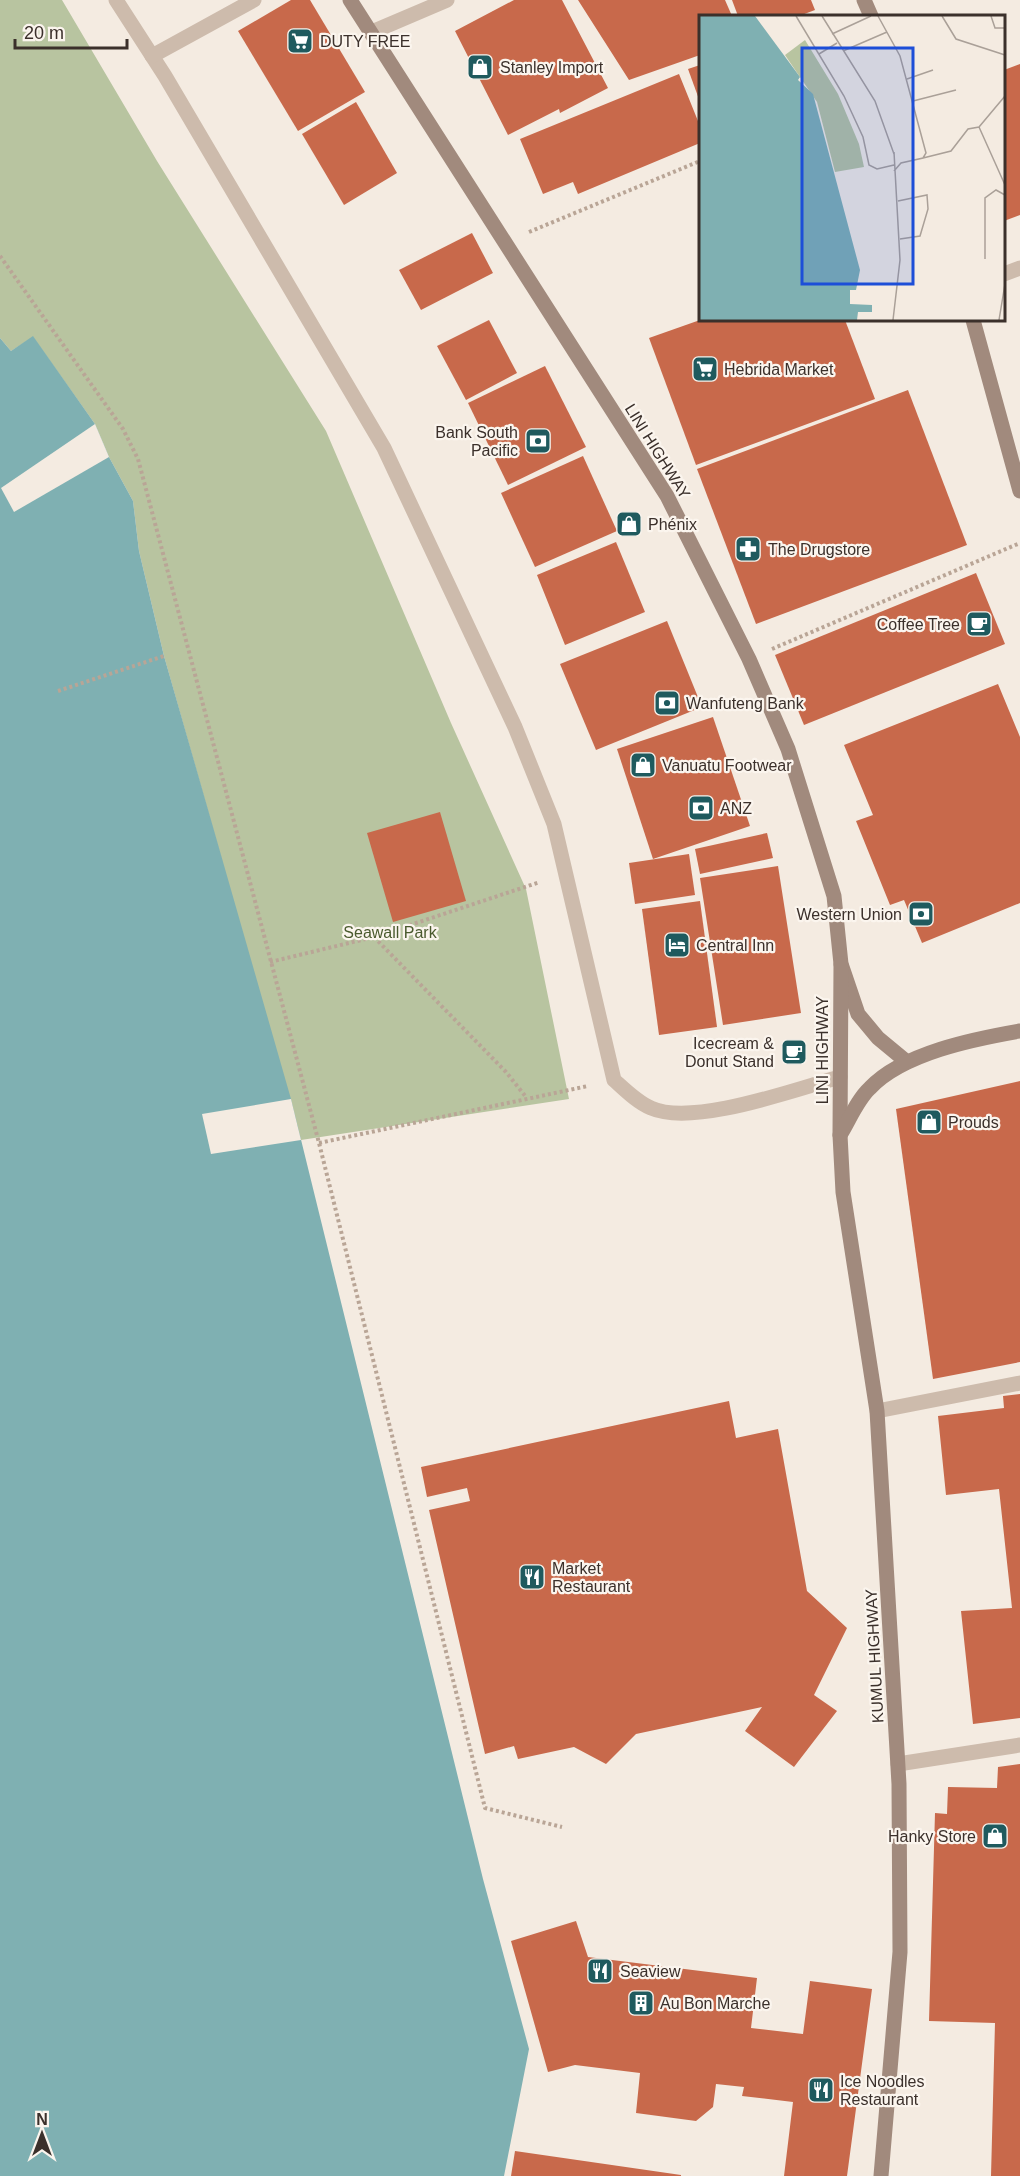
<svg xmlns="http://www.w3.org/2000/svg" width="1020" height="2176" viewBox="0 0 1020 2176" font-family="Helvetica,sans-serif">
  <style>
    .green { fill: #b8c4a0 }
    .water { fill: #7fb0b2 }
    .pier { fill: #f4ebe1 }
    .building { fill: #c8694b }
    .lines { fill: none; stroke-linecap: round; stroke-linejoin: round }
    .path { stroke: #b9a596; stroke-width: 4; stroke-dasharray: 3 3; stroke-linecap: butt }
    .lane { stroke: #cdbbac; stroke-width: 15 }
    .secondary { stroke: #a18a7d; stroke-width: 15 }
    .labels { text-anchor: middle; stroke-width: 4.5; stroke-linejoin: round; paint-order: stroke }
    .poi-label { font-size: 16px; fill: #3b302b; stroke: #fbf5ee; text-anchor: start }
    .street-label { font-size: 16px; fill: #3b302b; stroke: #fbf5ee }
    .park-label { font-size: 16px; fill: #4a5a2e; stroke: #fbf5ee }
    .inset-road { fill: none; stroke: #aaa098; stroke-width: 1.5 }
    .view { fill: #1d4ed8; fill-opacity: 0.15; stroke: #1d4ed8; stroke-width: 3 }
    .inset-edge { fill: none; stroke: #3b302b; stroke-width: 3 }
  </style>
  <rect width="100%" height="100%" fill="#f4ebe1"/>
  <path class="green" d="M0,0H62L157,161L326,431L451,723L526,889L569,1099L301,1140L164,656L139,551L133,501L109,457L95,424L33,337L11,351L0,338Z"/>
  <path class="water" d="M33,336L95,424L109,457L133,501L139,551L164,656L291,1099L483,1879L529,2049L504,2176H0V338L11,351Z"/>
  <g class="pier">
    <path d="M95,424L109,457L14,512L1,488Z"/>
    <path d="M291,1099L301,1140L211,1154L202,1114Z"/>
  </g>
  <g class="building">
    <path d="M291,0H310L365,92L298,131L238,31Z"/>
    <path d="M514,0H562L608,88L560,113L559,109L508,135L455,31Z"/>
    <path d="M578,0H725L732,16H700V55L629,80Z"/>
    <path d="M732,0H811L815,10L799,16H738Z"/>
    <path d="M1020,64V215L1004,221V70Z"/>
    <path d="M700,65V102L688,69Z"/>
    <path d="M679,74L700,126V143L578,194L573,182L543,194L520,139Z"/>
    <path d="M356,102L397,173L344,205L302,134Z"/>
    <path d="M472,233L493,273L421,310L399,270Z"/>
    <path d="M489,320L517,373L466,400L437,346Z"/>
    <path d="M700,320H845L875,399L696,465L649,338Z"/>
    <path d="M545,366L586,447L508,485L468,403Z"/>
    <path d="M908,390L967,545L756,624L697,469Z"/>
    <path d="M583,456L617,531L535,567L501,493Z"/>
    <path d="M616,542L645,612L565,645L537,575Z"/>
    <path d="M976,573L1005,644L804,725L775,655Z"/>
    <path d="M667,621L702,707L596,750L560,664Z"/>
    <path d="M998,684L1020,737V903L922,943L904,900L890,905L856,821L873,815L844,745Z"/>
    <path d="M713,717L750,826L653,859L617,749Z"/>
    <path d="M440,812L466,901L393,922L367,833Z"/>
    <path d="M767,833L773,858L700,874L695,849Z"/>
    <path d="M689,854L695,895L635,904L629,863Z"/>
    <path d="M778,866L801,1013L723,1025L700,878Z"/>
    <path d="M700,901L717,1027L659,1035L642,909Z"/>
    <path d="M1020,1081V1362L933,1379L896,1109Z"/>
    <path d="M1020,1394V1718L973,1724L961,1611L1012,1608L999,1489L946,1495L938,1416L1004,1408L1003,1396Z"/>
    <path d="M729,1401L736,1438L778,1429L807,1591L847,1628L814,1695L837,1711L794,1767L745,1731L762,1707L636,1734L606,1764L574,1747L518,1759L514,1746L485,1754L429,1510L470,1501L467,1488L427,1497L421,1467Z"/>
    <path d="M1020,1764V2176H991L995,2023L929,2021L935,1813L947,1814L948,1787L997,1788L998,1767Z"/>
    <path d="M576,1921L588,1957L757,1978L751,2028L803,2034L810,1981L872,1989L847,2176H784L793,2102L742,2096L744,2087L716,2084L713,2107L696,2121L636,2113L640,2073L575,2065L548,2072L511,1941Z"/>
    <path d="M515,2151L681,2175V2176H511Z"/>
  </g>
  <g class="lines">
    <g class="path">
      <path d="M529,232L700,161"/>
      <path d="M0,256L123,429L138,459L319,1143L485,1808L562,1827"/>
      <path d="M772,649L1020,543"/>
      <path d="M58,691L164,656"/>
      <path d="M374,937L506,1072L526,1097"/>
      <path d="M270,962L374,937L540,882"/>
      <path d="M319,1143L588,1086"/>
    </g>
    <g class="lane">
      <path d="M116,0L165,76L384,448L515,727L554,824L614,1080C624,1089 638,1103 651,1108C693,1127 796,1089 840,1077"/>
      <path d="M372,32L447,0"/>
      <path d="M152,56L254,0"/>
      <path d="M1004,274L1020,268"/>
      <path d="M877,1411L1020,1383"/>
      <path d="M898,1764L1020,1745"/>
    </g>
    <g class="secondary">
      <path d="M350,0L667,496L749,659L788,749L834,896L841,964L858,1014L878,1038L907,1062"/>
      <path d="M864,0L871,16"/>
      <path d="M973,320L1020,491"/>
      <path d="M841,964L840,1135L843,1192L877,1411L899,1784L900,1952L881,2176"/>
      <path d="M840,1135C849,1121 857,1100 870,1088C903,1053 974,1039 1020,1031"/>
    </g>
  </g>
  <defs>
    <g id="supermarket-square" transform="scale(1.35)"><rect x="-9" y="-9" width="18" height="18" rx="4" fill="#1f5a5e" stroke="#fbf5ee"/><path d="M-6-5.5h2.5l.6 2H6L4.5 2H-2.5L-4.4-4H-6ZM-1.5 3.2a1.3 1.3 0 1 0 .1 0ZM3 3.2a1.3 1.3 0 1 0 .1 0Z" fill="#fff"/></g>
    <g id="shop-square" transform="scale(1.35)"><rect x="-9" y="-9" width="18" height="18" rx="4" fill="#1f5a5e" stroke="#fbf5ee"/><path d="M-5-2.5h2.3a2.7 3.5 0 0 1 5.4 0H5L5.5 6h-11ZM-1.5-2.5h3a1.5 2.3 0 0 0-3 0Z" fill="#fff"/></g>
    <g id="bank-square" transform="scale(1.35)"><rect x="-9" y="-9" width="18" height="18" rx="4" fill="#1f5a5e" stroke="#fbf5ee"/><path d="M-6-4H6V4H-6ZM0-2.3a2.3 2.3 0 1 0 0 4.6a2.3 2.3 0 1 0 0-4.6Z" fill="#fff"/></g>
    <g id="pharmacy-square" transform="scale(1.35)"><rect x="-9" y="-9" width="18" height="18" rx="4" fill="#1f5a5e" stroke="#fbf5ee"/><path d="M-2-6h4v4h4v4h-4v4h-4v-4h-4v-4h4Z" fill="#fff"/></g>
    <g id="cafe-square" transform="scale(1.35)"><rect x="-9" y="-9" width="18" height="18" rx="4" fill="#1f5a5e" stroke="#fbf5ee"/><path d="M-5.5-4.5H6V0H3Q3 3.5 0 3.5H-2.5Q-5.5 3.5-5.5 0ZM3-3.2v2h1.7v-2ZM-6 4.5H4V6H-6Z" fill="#fff"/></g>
    <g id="hotel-square" transform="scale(1.35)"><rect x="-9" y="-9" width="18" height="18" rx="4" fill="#1f5a5e" stroke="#fbf5ee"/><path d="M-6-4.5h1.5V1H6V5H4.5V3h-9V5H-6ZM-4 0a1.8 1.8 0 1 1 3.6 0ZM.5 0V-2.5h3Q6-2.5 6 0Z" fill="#fff"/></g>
    <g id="restaurant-square" transform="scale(1.35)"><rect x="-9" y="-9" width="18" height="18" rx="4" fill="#1f5a5e" stroke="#fbf5ee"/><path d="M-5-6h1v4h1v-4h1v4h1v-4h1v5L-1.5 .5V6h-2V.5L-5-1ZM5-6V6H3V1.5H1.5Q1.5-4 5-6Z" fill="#fff"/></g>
    <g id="building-square" transform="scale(1.35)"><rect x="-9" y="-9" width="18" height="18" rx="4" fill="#1f5a5e" stroke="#fbf5ee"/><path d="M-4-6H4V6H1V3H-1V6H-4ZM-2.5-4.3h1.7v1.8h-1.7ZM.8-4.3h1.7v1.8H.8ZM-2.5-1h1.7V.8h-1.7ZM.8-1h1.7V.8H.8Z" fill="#fff"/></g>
  </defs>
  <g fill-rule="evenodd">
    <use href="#supermarket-square" x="300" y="41"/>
    <use href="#shop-square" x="480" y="67"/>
    <use href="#supermarket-square" x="705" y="369"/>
    <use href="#bank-square" x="538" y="441"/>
    <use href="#shop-square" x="629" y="524"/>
    <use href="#pharmacy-square" x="748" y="549"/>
    <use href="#cafe-square" x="979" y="624"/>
    <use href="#bank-square" x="667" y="703"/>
    <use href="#shop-square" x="643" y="765"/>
    <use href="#bank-square" x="701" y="808"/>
    <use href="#bank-square" x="921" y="914"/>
    <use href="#hotel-square" x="677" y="945"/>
    <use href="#cafe-square" x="794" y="1052"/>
    <use href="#shop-square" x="929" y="1122"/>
    <use href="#restaurant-square" x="532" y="1577"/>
    <use href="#shop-square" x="995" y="1836"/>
    <use href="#restaurant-square" x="600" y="1971"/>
    <use href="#building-square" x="641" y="2003"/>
    <use href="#restaurant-square" x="821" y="2090"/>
  </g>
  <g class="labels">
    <g class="poi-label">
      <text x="320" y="47">DUTY FREE</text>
      <text x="500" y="73">Stanley Import</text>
      <text x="724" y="375">Hebrida Market</text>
      <text x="518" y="438" text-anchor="end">Bank South<tspan x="518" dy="18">Pacific</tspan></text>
      <text x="648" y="530">Phénix</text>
      <text x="768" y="555">The Drugstore</text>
      <text x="960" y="630" text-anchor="end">Coffee Tree</text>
      <text x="686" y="709">Wanfuteng Bank</text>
      <text x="662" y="771">Vanuatu Footwear</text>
      <text x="720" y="814">ANZ</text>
      <text x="902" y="920" text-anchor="end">Western Union</text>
      <text x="696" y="951">Central Inn</text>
      <text x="774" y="1049" text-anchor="end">Icecream &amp;<tspan x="774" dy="18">Donut Stand</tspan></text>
      <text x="948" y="1128">Prouds</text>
      <text x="552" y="1574">Market<tspan x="552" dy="18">Restaurant</tspan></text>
      <text x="976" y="1842" text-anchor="end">Hanky Store</text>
      <text x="620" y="1977">Seaview</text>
      <text x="660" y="2009">Au Bon Marche</text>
      <text x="840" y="2087">Ice Noodles<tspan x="840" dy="18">Restaurant</tspan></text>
    </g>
    <g class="street-label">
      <text transform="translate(658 451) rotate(58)" y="6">LINI HIGHWAY</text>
      <text transform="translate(822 1050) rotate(-90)" y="6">LINI HIGHWAY</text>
      <text transform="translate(874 1656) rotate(-93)" y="6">KUMUL HIGHWAY</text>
    </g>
    <g class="park-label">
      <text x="390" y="938">Seawall Park</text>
    </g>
  </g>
  <g transform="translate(699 15)">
    <rect width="306" height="306" fill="#f4ebe1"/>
    <path d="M106,25L139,79L160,129L165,152L136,157L118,87L86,40Z" fill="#b8c4a0"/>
    <path d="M0,1H56L101,62L99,65L114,79L161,255L157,275H151V289L173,290V297H159L158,305H0Z" fill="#7fb0b2"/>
    <path class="inset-road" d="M97,1L145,81L164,122L170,150L178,154L195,150M123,1L176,86L195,139M179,1L201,41L227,138L224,143L202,148L195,156M243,1L257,24L306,40M292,1L296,13H306M133,19L172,1M144,36L188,17M120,39L138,28M208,64L234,55M214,86L257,75M280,112L306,170M224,143L252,136L269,114L280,112L306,81M199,186L228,180L229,194L221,221L201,224M286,244V183L297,175L306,180M194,305L201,245L195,137M300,305L306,269"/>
    <path class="view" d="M103,33H214V269H103Z"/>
    <rect width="306" height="306" class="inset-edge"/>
  </g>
  <g transform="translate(42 2134)" stroke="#fbf5ee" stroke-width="4.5" paint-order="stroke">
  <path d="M0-4.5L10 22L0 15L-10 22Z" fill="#3b302b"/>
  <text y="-9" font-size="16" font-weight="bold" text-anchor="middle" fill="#3b302b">N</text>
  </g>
  <path d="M15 39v9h112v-9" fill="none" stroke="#3b302b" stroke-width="3"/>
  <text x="24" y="39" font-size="18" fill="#3b302b" stroke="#fbf5ee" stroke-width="4.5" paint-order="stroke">20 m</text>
</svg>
